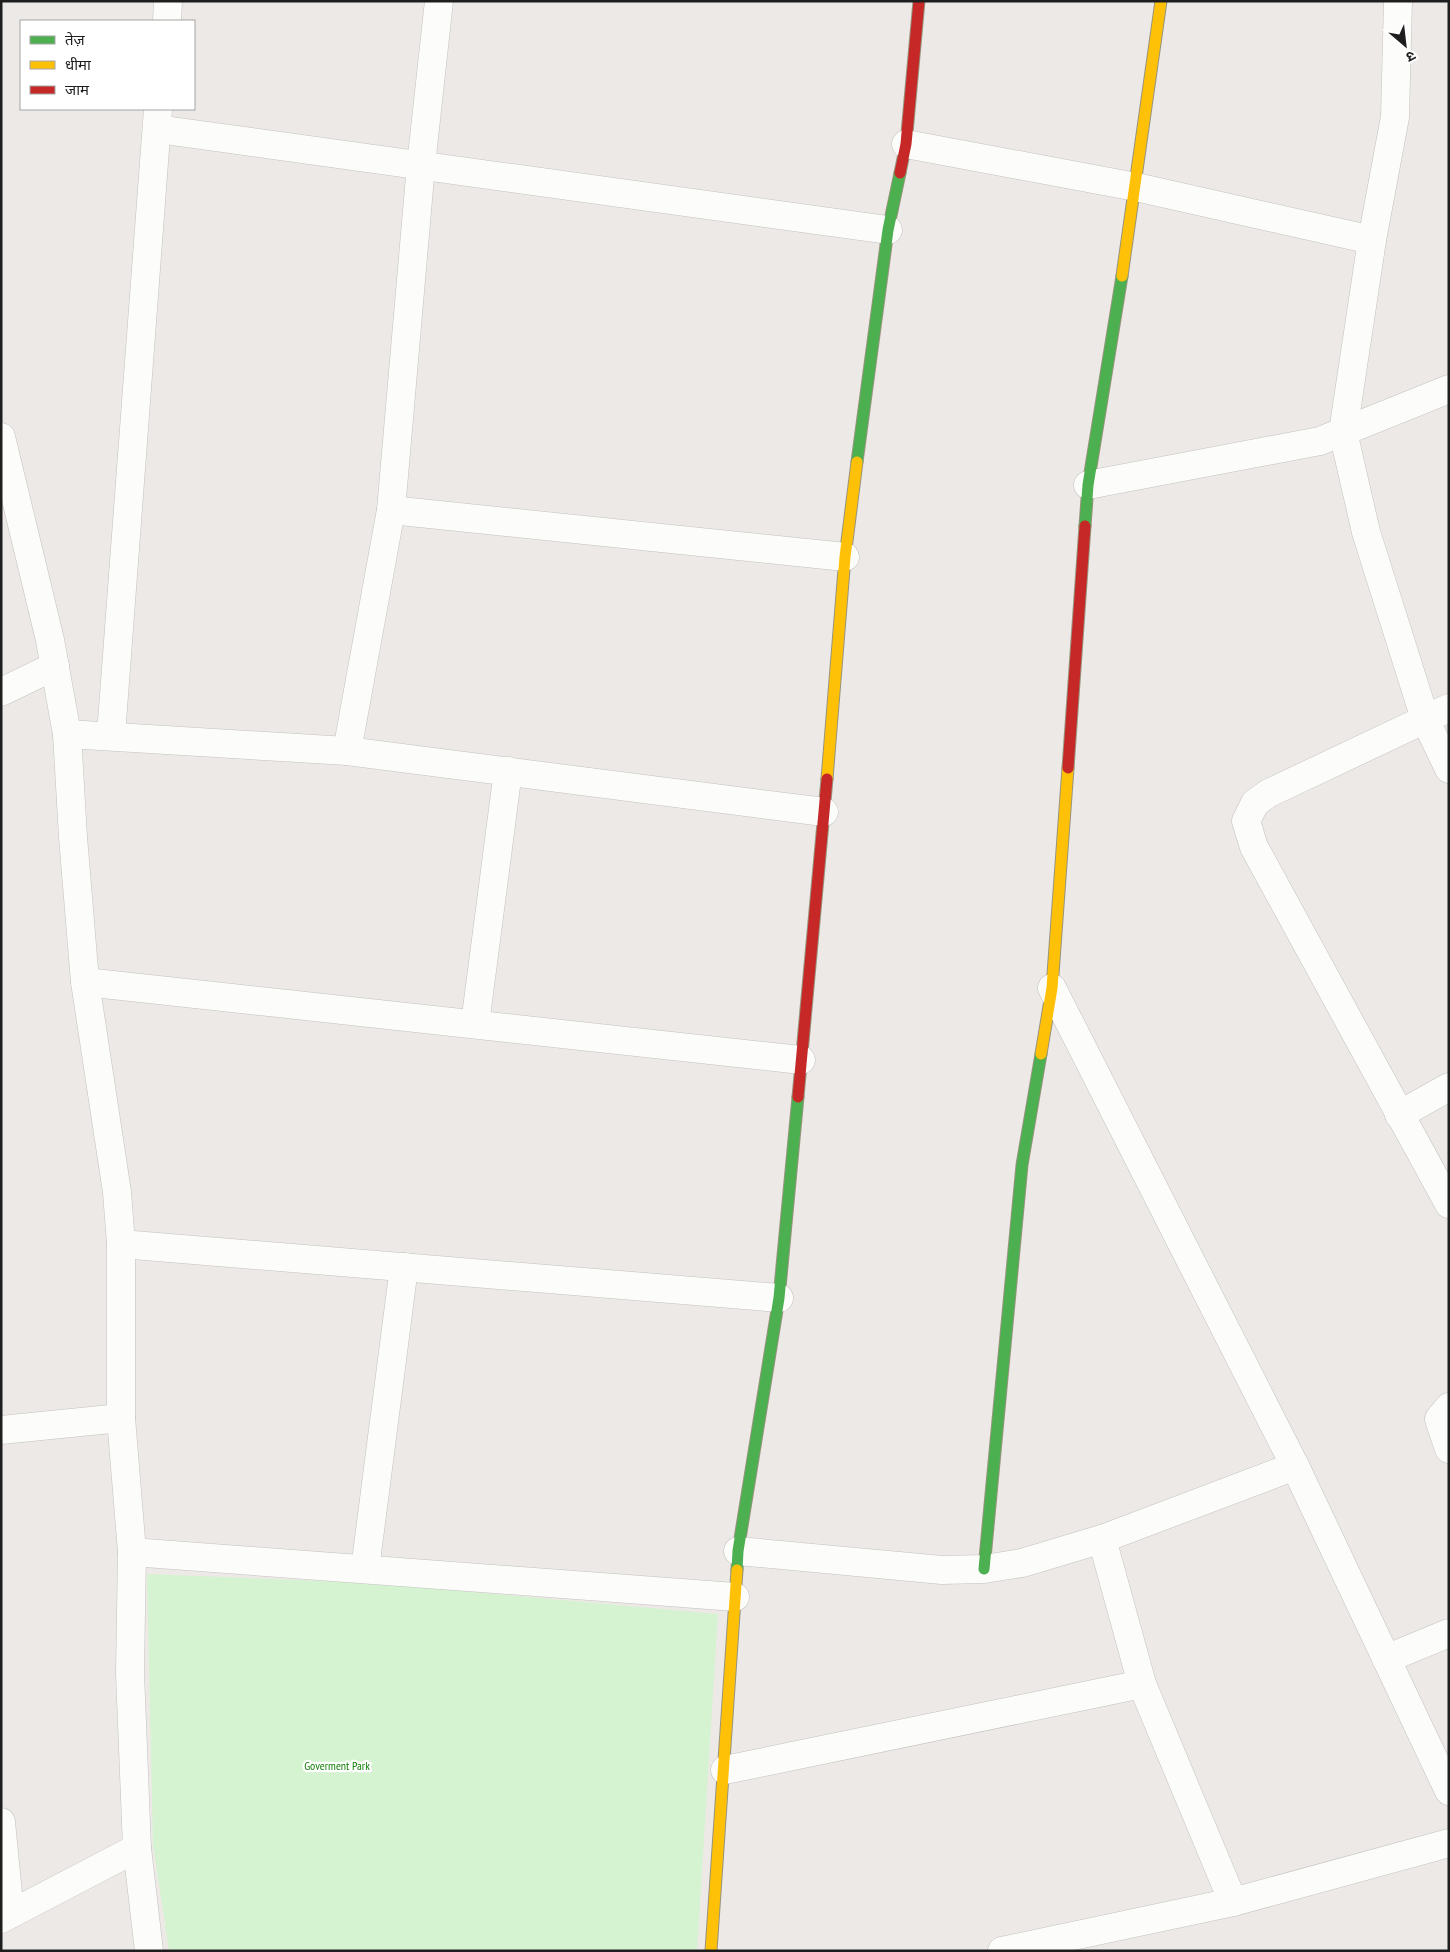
<svg xmlns="http://www.w3.org/2000/svg" width="1450" height="1952" viewBox="0 0 1450 1952" font-family="'PT Sans Narrow','Noto Sans Devanagari',sans-serif">
  <style>
    .park { fill: #d6f3d1 }
    .lines { fill: none; stroke-linecap: round; stroke-linejoin: round }
    .street-casing { stroke: #c3c2c1; stroke-width: 29 }
    .fast-casing { stroke: #97947e; stroke-width: 13 }
    .slow-casing { stroke: #97947e; stroke-width: 13 }
    .jam-casing { stroke: #97947e; stroke-width: 13 }
    .street { stroke: #fcfcfb; stroke-width: 28 }
    .fast { stroke: #4caf50; stroke-width: 11 }
    .slow { stroke: #ffc107; stroke-width: 11 }
    .jam { stroke: #c62828; stroke-width: 11 }
    .labels { text-anchor: middle; stroke-width: 4.5; stroke-linejoin: round; paint-order: stroke }
    .park-label { font-size: 12px; fill: #128008; stroke: #fff }
  </style>
  <rect width="100%" height="100%" fill="#ece9e6"/>
  <path class="park" d="M147,1574L373,1583L718,1614L697,1951H169L153,1844Z"/>
  <g class="lines">
    <g class="street-casing">
      <g id="street">
        <path d="M1398,1L1395,117L1372,240L1343,432L1366,532L1425,719L1449,769"/>
        <path d="M167,21L168,1"/>
        <path d="M157,129L888,230"/>
        <path d="M906,144L1136,187L1372,240"/>
        <path d="M1,437L50,640L67,734L73,837L85,982L117,1192L121,1244V1418L132,1552L130,1673L137,1848L149,1951"/>
        <path d="M1088,485L1320,441L1449,389"/>
        <path d="M391,510L845,557"/>
        <path d="M1,692L55,666"/>
        <path d="M1449,708L1269,793L1255,803L1246,821L1254,847L1449,1204"/>
        <path d="M67,734L347,751L824,812"/>
        <path d="M111,735L158,109"/>
        <path d="M347,751L391,510L421,165L439,1"/>
        <path d="M85,982L801,1060"/>
        <path d="M1052,988L1295,1466L1449,1791"/>
        <path d="M475,1024L508,771"/>
        <path d="M1399,1115L1449,1087"/>
        <path d="M121,1244L779,1298"/>
        <path d="M1449,1407L1439,1419L1449,1449"/>
        <path d="M1,1430L121,1418"/>
        <path d="M1102,1539L1142,1684L1233,1902"/>
        <path d="M738,1551L942,1570L984,1569L1022,1563L1102,1539L1295,1466"/>
        <path d="M132,1552L735,1597"/>
        <path d="M365,1569L404,1267"/>
        <path d="M1386,1659L1449,1633"/>
        <path d="M725,1770L1142,1684"/>
        <path d="M1,1822L10,1914"/>
        <path d="M1,1919L137,1848"/>
        <path d="M1002,1951L1233,1902L1449,1843"/>
      </g>
    </g>
    <g class="fast-casing">
      <g id="fast">
        <path d="M857,462L888,230L900,173"/>
        <path d="M1085,526L1088,485L1122,276"/>
        <path d="M984,1569L1022,1165L1041,1054"/>
        <path d="M737,1570L738,1551L779,1298L798,1097"/>
      </g>
    </g>
    <g class="slow-casing">
      <g id="slow">
        <path d="M1122,276L1161,1"/>
        <path d="M827,779L845,557L857,462"/>
        <path d="M1041,1054L1052,988L1068,768"/>
        <path d="M711,1951L737,1570"/>
      </g>
    </g>
    <g class="jam-casing">
      <g id="jam">
        <path d="M900,173L906,144L919,1"/>
        <path d="M1068,768L1085,526"/>
        <path d="M798,1097L827,779"/>
      </g>
    </g>
    <use href="#street" class="street"/>
    <use href="#fast" class="fast"/>
    <use href="#slow" class="slow"/>
    <use href="#jam" class="jam"/>
  </g>
  <g class="labels">
    <g class="park-label">
      <text x="337" y="1770">Goverment Park</text>
    </g>
  </g>
  <rect width="1450" height="1952" fill="none" stroke="#1e1e1e" stroke-width="5"/>
  <rect x="20" y="20" width="175" height="90" fill="#ffffff" stroke="#a5a5a5"/>
  <rect x="30" y="36" width="25" height="8" fill="#4caf50" stroke="#a5a5a5"/>
  <text x="65" y="45" font-size="15" fill="#1e1e1e">तेज़</text>
  <rect x="30" y="61" width="25" height="8" fill="#ffc107" stroke="#a5a5a5"/>
  <text x="65" y="70" font-size="15" fill="#1e1e1e">धीमा</text>
  <rect x="30" y="86" width="25" height="8" fill="#c62828" stroke="#a5a5a5"/>
  <text x="65" y="95" font-size="15" fill="#1e1e1e">जाम</text>
  <g transform="translate(1405 45) rotate(152)" stroke="#ffffff" stroke-width="4" paint-order="stroke">
  <path d="M0-4L9 19L0 12L-9 19Z" fill="#1e1e1e"/>
  <text y="-8" font-size="14" font-weight="bold" text-anchor="middle" fill="#1e1e1e">उ</text>
  </g>
</svg>
